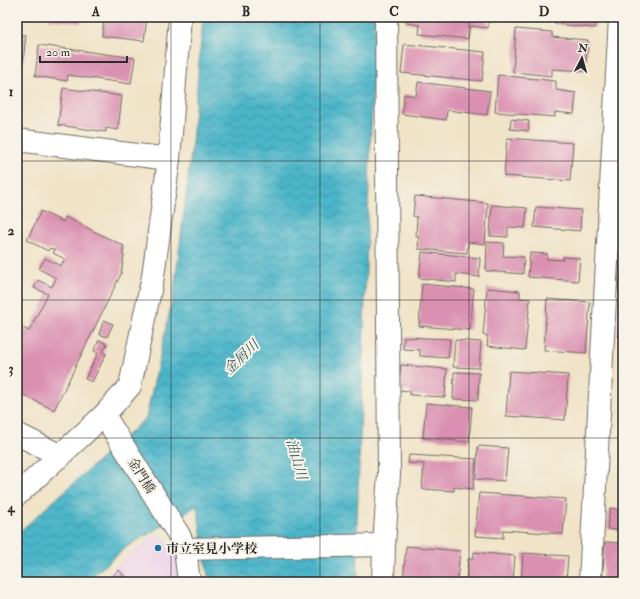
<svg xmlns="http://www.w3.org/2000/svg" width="640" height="599" viewBox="0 0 640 599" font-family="'IM FELL Double Pica','Noto Serif JP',serif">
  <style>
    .built { fill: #edd1e9 }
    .water { fill: url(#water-waves); stroke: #3b707a }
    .building { fill: #da90b1 }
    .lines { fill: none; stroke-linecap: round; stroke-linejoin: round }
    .minor-casing { stroke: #706b62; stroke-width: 24 }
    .tertiary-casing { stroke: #706b62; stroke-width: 24 }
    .minor { stroke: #fff; stroke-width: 22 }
    .tertiary { stroke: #fff; stroke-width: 22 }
    .grid { fill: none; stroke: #2b2b2b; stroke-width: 1; stroke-opacity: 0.55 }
    .poi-dot { fill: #1f6fb2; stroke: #f7f3e8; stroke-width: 1.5 }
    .labels { text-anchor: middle; stroke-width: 4; stroke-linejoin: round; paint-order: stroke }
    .street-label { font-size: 13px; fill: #2b2b2b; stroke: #f7f3e8 }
    .poi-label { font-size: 13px; font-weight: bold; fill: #2b2b2b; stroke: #f7f3e8; text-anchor: start }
    .water-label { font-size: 14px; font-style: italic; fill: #365b62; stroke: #f7f3e8 }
    .neatline { fill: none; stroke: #2b2b2b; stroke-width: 1.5 }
    .grid-label { font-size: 13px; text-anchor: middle; font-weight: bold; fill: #2b2b2b }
  </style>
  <defs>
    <pattern id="water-waves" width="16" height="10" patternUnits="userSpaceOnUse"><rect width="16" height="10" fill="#4bb5c9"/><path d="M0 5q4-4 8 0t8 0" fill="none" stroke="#3f93a3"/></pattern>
  </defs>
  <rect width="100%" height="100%" fill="#f7f3e8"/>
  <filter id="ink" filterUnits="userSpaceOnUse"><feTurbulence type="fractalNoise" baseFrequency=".025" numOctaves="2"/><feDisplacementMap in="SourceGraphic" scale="8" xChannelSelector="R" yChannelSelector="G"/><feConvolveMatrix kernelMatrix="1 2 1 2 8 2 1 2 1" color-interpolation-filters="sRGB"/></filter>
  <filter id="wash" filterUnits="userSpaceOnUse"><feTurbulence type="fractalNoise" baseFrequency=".012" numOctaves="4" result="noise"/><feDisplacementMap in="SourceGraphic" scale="16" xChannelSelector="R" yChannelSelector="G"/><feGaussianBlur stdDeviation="0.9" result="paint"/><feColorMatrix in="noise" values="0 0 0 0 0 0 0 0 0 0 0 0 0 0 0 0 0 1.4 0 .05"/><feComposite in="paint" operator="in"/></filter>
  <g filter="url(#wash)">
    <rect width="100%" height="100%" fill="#f0e3c7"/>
    <path class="built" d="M156,533L199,563L202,582H97Z"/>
    <path class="water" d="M203,17H375L357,522L358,582H209L197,506L128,546L85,582H17V534L146,418L174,292L191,154Z"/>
    <g id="blocks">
      <g class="building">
        <path d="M49,17H81L80,23L48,19Z"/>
        <path d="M104,17H147L144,41L102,36Z"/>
        <path d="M403,17H489L488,28L470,26L468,39L419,34L420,25L406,23V18Z"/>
        <path d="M503,17H530V23L502,19Z"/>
        <path d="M556,17H601L600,20H596L595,28L555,24Z"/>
        <path d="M516,29L552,32V37L588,40L585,71L552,69V76L513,72Z"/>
        <path d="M17,34L26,35L20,89H17Z"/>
        <path d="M404,44L485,52L482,81L401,73Z"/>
        <path d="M39,45L135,58L131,84L68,75L67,81L35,76Z"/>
        <path d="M498,75L556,81V90L576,93L574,114L555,112V117L495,112Z"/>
        <path d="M418,82L490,91L487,115L447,110L446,120L402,114L404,94L416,96Z"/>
        <path d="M63,88L122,96L118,130L106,128V132L58,125Z"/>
        <path d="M511,119L529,121L528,131L510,129Z"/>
        <path d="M507,138L573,143L570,181L504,176Z"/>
        <path d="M415,196L488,203L485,244L468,242L467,253L418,249L419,237H416L417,217L413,216Z"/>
        <path d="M492,205L527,208L525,228L508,227V237L490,236Z"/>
        <path d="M536,207L581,210L580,231L534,227Z"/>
        <path d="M41,211L63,222L65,217L124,246L122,250L124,251L122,254L124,255L121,274L54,410L17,392V325L29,331L48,294L34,288L38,280L52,287L56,278L39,269L45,258L61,266L65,259L53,253L55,250L50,248L48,251L27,240Z"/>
        <path d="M487,242L504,243L503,256L524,257L523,274L486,271Z"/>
        <path d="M422,252L480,258L479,277L456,274V282L419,278Z"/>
        <path d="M530,253L547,254V259L563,260V257L580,258L578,281L528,277Z"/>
        <path d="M620,253H623V291L618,290Z"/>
        <path d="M422,284L474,289L470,330L419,326Z"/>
        <path d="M487,288L520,291V298L530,299L525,350L487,346L488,336L483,335Z"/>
        <path d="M547,299L590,302L586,353L544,350Z"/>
        <path d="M620,308H623V336H618Z"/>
        <path d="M104,320L113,324L107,337L99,334Z"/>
        <path d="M404,337L450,339L448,358L420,356V350L403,349Z"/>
        <path d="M99,340L107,344L103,352L106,354L92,382L85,379L98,353L94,351Z"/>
        <path d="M455,340L481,342L479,368L453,367Z"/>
        <path d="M621,344H623V365H620Z"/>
        <path d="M401,365L447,369L445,397L410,395V391L398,390Z"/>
        <path d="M509,371L568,375L565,420L506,416Z"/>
        <path d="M454,372L479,373L478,400L453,399Z"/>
        <path d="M426,403L472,407L469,442L423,438Z"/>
        <path d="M478,446L508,448L505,481L476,479Z"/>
        <path d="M409,455L476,459L473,489L454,487V491L422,489L424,464L408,463Z"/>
        <path d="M479,493L566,499L563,534L503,530V538L475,536Z"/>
        <path d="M610,508L623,510V531L607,529Z"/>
        <path d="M605,542L623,543V582H602Z"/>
        <path d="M406,546L460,551L457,582L403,581Z"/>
        <path d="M474,552L515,556L513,582H466L468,559H473Z"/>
        <path d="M523,553L568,556L566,582H521Z"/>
        <path d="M119,570L129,582H106Z"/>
      </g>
    </g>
  </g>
  <g filter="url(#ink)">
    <use href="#blocks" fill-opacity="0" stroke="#706b62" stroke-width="1"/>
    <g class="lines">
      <g class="minor-casing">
        <g id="minor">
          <path d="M17,140L169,159"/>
          <path d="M104,415L179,535L185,549L189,582"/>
          <path d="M17,434L61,456"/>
          <path d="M185,549L384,545"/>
          <path d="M383,582L384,545L389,474L386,17"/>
          <path d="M590,582L620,17"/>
        </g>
      </g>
      <g class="tertiary-casing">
        <path id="tertiary" d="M17,495L104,415L130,386L153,276L169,159L180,17"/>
      </g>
      <use href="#minor" class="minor"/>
      <use href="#tertiary" class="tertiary"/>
    </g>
  </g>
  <path class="grid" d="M171,17V582M320,17V582M469,17V582M17,161H623M17,300H623M17,438H623"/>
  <circle class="poi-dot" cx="158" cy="548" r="4"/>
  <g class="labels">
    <g class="street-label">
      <text transform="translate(142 475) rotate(58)" y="5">金門橋</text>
    </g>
    <g class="poi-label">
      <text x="166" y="553">市立室見小学校</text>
    </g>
    <g class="water-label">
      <text transform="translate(241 357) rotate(-44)" y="5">金屑川</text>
      <text transform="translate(297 459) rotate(74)" y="5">油山川</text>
    </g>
  </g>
  <rect width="640" height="599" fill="none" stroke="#f7f3e8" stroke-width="44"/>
  <g transform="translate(582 58) rotate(6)" stroke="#f7f3e8" stroke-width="3" paint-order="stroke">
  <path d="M0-3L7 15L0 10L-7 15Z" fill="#2b2b2b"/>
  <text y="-6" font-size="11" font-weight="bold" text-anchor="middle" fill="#2b2b2b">N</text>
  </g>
  <path d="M40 56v6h87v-6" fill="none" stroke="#2b2b2b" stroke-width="2"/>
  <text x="46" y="56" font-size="12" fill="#2b2b2b" stroke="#f7f3e8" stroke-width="3" paint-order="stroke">20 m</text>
  <rect x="22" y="22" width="596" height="555" class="neatline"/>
  <g class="grid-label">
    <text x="96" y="16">A</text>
    <text x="246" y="16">B</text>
    <text x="394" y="16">C</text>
    <text x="544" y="16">D</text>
    <text x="11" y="96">1</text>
    <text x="11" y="235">2</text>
    <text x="11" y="373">3</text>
    <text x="11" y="512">4</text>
  </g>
</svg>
